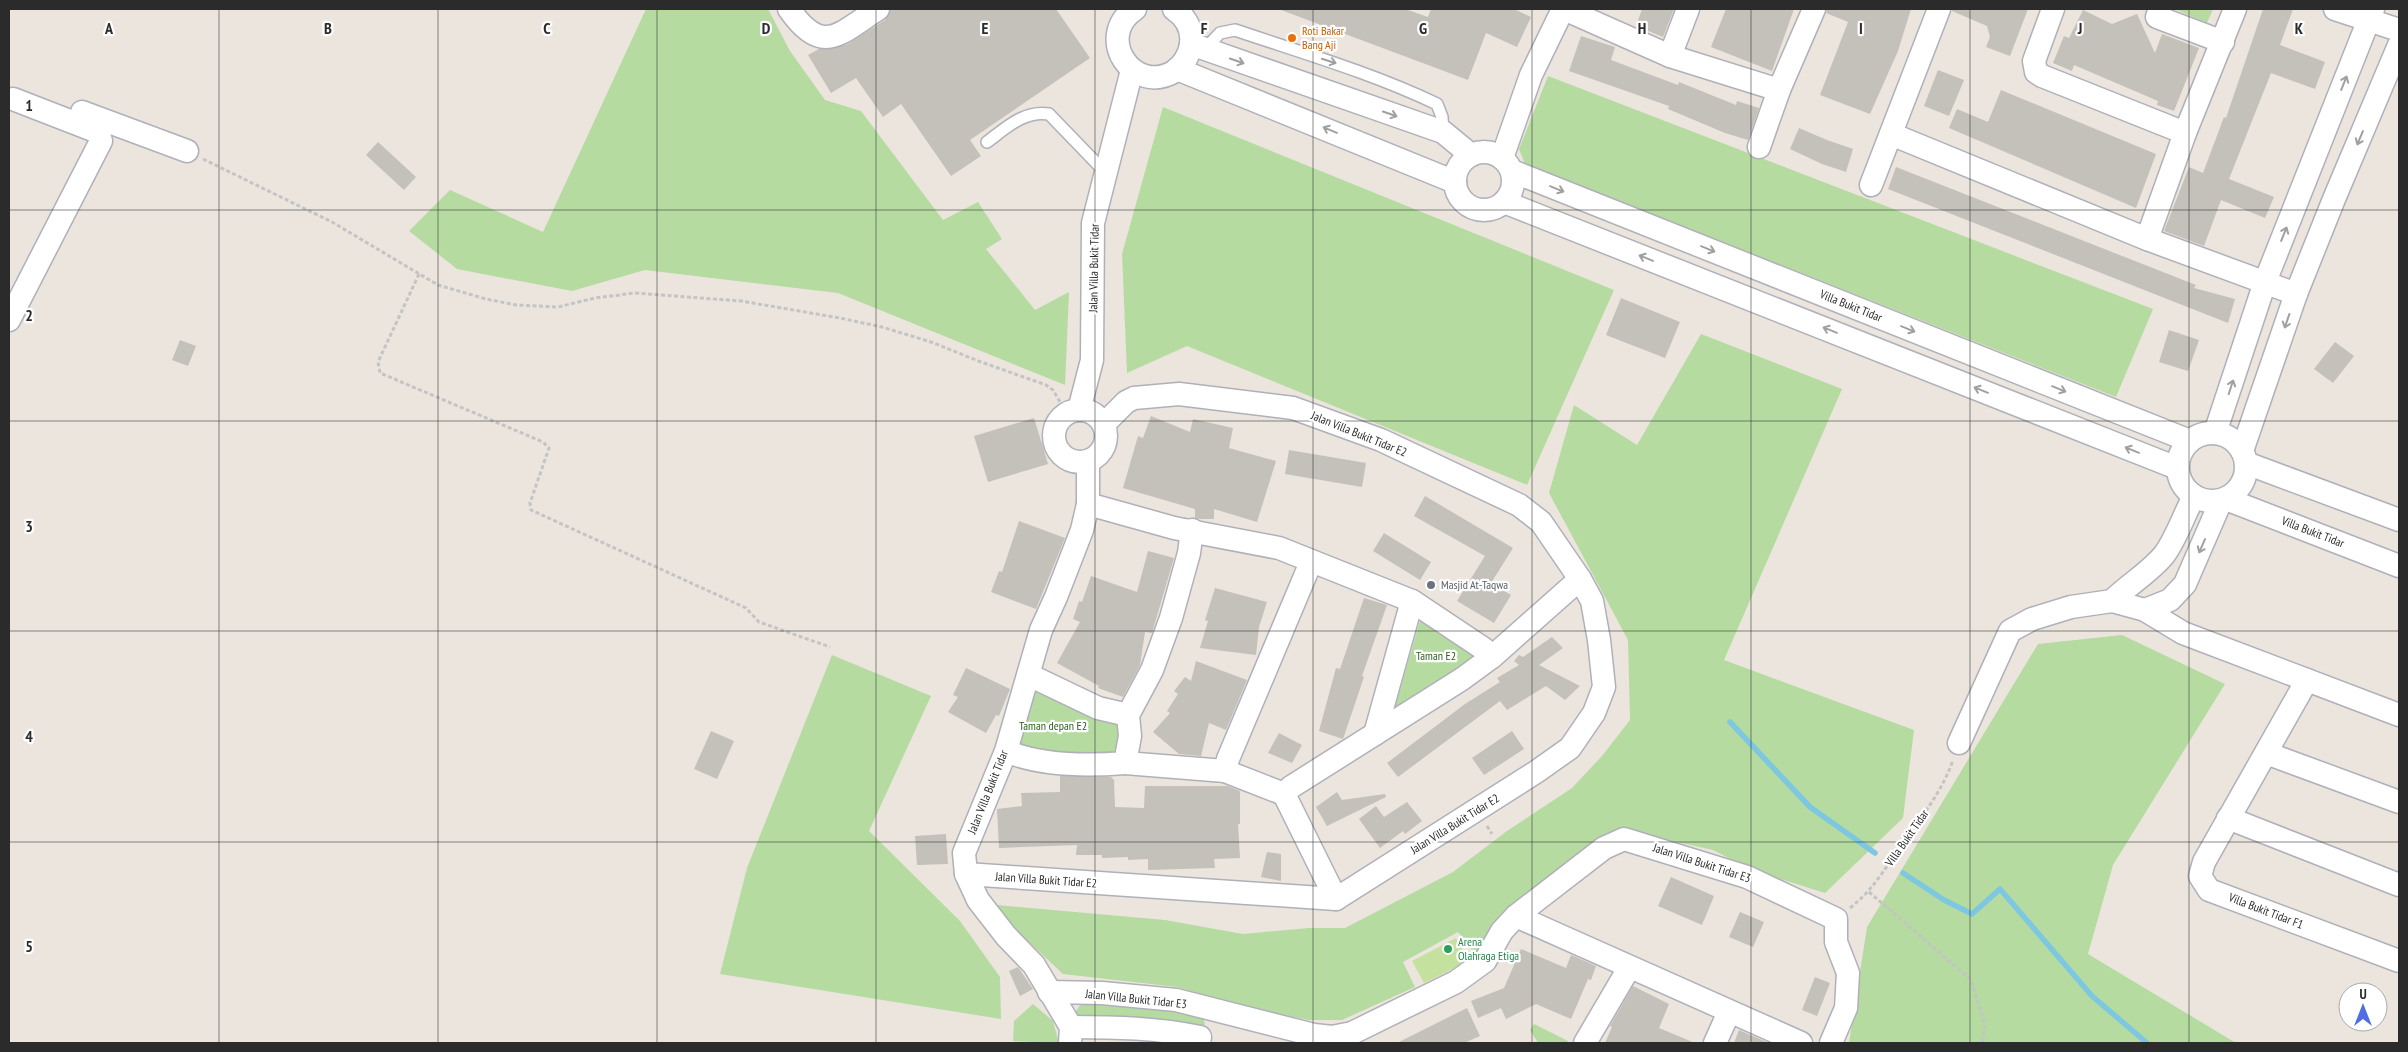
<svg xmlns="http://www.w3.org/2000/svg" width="2408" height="1052" viewBox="0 0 2408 1052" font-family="'PT Sans Narrow',sans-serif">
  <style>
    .green { fill: #b5dba1 }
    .pitch { fill: #c5e19e }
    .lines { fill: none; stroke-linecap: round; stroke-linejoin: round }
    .stream { stroke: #7dc7e1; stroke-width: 5.5 }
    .building { fill: #c4c0ba }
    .lane-casing { stroke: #afb0b9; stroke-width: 14 }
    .street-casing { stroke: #afb0b9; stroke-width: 25 }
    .path { stroke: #c4c4c4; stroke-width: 3; stroke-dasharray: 4 2.5; stroke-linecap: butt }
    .lane { stroke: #fff; stroke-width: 11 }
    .street { stroke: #fff; stroke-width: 22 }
    .oneway { stroke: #a0a0a0 }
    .grid { fill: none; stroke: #2b2b2b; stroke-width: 1; stroke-opacity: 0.55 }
    .food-dot { fill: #e8710a; stroke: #fff; stroke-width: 2 }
    .worship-dot { fill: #6b7280; stroke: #fff; stroke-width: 2 }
    .leisure-dot { fill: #2e9e5b; stroke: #fff; stroke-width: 2 }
    .labels { text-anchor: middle; stroke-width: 4.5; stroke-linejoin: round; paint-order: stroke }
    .food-label { font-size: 12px; fill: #c56008; stroke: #fff; text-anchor: start }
    .street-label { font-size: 12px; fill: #2b2b2b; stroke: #fff }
    .worship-label { font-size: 12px; fill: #5b616d; stroke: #fff; text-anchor: start }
    .park-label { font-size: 12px; fill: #2f6022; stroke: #fff }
    .leisure-label { font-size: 12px; fill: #27864d; stroke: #fff; text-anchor: start }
    .grid-label { font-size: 16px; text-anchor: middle; font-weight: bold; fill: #2b2b2b; stroke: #fff; stroke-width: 4.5; stroke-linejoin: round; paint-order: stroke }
  </style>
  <rect width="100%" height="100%" fill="#ebe5de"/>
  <g class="green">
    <path d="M646,9H768L790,51L825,100L861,111L943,220L978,202L1002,239L986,249L1035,310L1069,292L1065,385L838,293L645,270L572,291L457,269L409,231L450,190L543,232Z"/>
    <path d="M2175,9H2213L2207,23Z"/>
    <path d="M1548,76L2153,309L2116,397L1525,164L1519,149Z"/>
    <path d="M1163,107L1614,290L1527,485L1187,346L1127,373L1122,254Z"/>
    <path d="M1701,334L1842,389L1724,660L1914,730L1903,818L1825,893L1752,870L1713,850L1618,829L1507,908L1476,955L1458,932L1403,962L1415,987L1342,1020H1309L1243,1007L1177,987L1063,974L1016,930L997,905L1165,920L1243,934L1309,928H1345L1453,872L1507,831L1572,788L1602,756L1630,720L1628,640L1549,493L1574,405L1637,445Z"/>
    <path d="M1421,617L1478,656L1394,711Z"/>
    <path d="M2122,635L2225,684L2113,865L2088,954L2236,1043H1849L1867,927L2038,644Z"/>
    <path d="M832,655L931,696L869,831L960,921L1000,977L1001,1019L720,974L747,868Z"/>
    <path d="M1035,690L1120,723L1117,755L1044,753L1018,745Z"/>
    <path d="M1102,1001L1202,1014L1205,1024L1198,1031L1077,1019L1076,1011L1081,1004Z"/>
    <path d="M1033,1004L1053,1021L1059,1043L1013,1041L1014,1021Z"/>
    <path d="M1534,1024L1568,1041L1567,1043H1538L1530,1030Z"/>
  </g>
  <path class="pitch" d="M1456,938L1469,961L1424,983L1412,961Z"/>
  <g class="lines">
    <g class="stream">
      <path d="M1730,722L1810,807L1875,853"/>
      <path d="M1903,873L1944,900L1972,914L2000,889L2092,996L2147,1043"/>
    </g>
  </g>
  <g class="building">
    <path d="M891,9H1056L1090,58L970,140L981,156L951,176L901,104L883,117L856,78L831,93L808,55L819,49H832L848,44L885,20Z"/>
    <path d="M1281,9H1405L1428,17L1431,9H1514L1531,17L1517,47L1486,33L1468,80L1281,10Z"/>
    <path d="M1642,9H1674L1663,37L1636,26Z"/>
    <path d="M1726,9H1794L1772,71L1711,47Z"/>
    <path d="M1827,9H1911L1898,51L1870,114L1820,95L1848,22L1826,13Z"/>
    <path d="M1952,9H2028L2010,56L1986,47L1990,37L1987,26L1952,11Z"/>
    <path d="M2263,9H2293L2280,45L2325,62L2315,89L2271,73L2229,179L2274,197L2265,218L2221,200L2204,246L2164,231L2189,167L2203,173L2224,117L2226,118Z"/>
    <path d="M2083,10L2112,24L2137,14L2155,53L2162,34L2199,48L2174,111L2157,105L2158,101L2074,65L2072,71L2053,63L2064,36L2069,38Z"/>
    <path d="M1581,36L1615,47L1611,60L1678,85L1679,82L1736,105L1737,101L1759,108L1748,140L1725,133L1668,109L1669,106L1569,71Z"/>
    <path d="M1938,70L1964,80L1949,116L1924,106Z"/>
    <path d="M2001,90L2156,154L2136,208L1949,128L1957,109L1988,122Z"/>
    <path d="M1799,128L1827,140L1853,149L1846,172L1822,164L1790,149Z"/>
    <path d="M378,142L416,177L404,190L366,155Z"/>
    <path d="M1896,167L2196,285L2194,288L2235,299L2228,323L1888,189Z"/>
    <path d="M1621,298L1680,322L1665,358L1606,335Z"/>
    <path d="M2169,330L2199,340L2188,371L2159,362Z"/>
    <path d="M180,340L196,346L188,366L172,360Z"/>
    <path d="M2335,342L2354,356L2333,383L2314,369Z"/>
    <path d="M1151,416L1190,432L1193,419L1233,428L1229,448L1276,461L1257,522L1214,509V519H1200L1195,518V509L1123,488L1138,436L1143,438Z"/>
    <path d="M1034,418L1048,464L988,482L974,436Z"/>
    <path d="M1289,450L1366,463L1362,487L1285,474Z"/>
    <path d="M1425,496L1513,548L1491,583L1511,595L1494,623L1457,601L1485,556L1414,516Z"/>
    <path d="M1019,521L1065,538L1036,609L991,592L999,571L1002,572Z"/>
    <path d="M1384,533L1431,562L1420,580L1373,551Z"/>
    <path d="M1148,551L1174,558L1152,633L1145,632L1140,665L1123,697L1098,688L1099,686L1057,663L1080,622L1073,619L1079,601L1082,602L1091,576L1137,592Z"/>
    <path d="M1215,588L1267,602L1259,627L1256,655L1200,648L1208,621L1205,620Z"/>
    <path d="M1364,598L1387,605L1362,676L1364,677L1343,739L1319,731L1336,668L1340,669Z"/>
    <path d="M1552,637L1563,648L1539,665L1580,686L1565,700L1546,686L1507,710L1500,701L1398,777L1387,763L1465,704L1500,682L1497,678L1519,665L1514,661L1519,655L1523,657Z"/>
    <path d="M1196,661L1247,680L1226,730L1209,723L1201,756L1179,754L1153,732L1170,713L1167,711L1178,694L1174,691L1185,677L1191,681Z"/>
    <path d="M966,668L1010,689L999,716L996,715L986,733L948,712L958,697L953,695Z"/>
    <path d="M711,731L734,741L717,779L694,769Z"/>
    <path d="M1512,731L1524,749L1484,775L1472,758Z"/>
    <path d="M1279,733L1302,745L1292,763L1268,753Z"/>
    <path d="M1060,776L1111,777L1114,780L1115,807L1144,808L1145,786H1228L1240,791V824H1238L1240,858L1214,859L1215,868L1148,870V859L1128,860V857L1102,858V855H1076L1077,845L999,848L997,809L1022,806L1021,793L1060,792Z"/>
    <path d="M1337,792L1342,800L1385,794L1386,797L1327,826L1316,807Z"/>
    <path d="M1407,802L1422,821L1405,834L1403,831L1380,848L1359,819L1376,806L1384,817Z"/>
    <path d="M946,834L948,864L917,865L915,836Z"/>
    <path d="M1267,852L1281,854V881L1261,877Z"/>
    <path d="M1671,877L1714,896L1702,925L1658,906Z"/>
    <path d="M1740,912L1764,922L1753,947L1729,937Z"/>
    <path d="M1521,949L1566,968L1571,955L1596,966L1591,980L1588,979L1571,1019L1536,1004L1506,1019L1501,1008L1478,1018L1471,1001L1504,988Z"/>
    <path d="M1018,967L1033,989L1020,996L1009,971Z"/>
    <path d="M1815,977L1830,983L1817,1016L1802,1010Z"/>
    <path d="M1633,986L1669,1004L1659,1028L1695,1043H1605L1612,1027L1610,1026Z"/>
    <path d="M1467,1008L1480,1036L1464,1043H1397Z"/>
    <path d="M1739,1030L1769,1043H1734Z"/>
  </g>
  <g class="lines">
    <g class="lane-casing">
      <g id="lane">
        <path d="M1205,49L1220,33L1235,30C1303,53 1372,73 1437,104L1442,117L1443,132"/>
        <path d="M987,142C1006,128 1024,110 1049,114L1106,173"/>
      </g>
    </g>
    <g class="street-casing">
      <g id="street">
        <path d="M789,9C823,57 839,34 878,9"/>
        <path d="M1135,9C1094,36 1133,97 1175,71C1183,65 1189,55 1191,45C1193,30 1186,17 1174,9"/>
        <path d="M1564,9L1670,56L1779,90L1814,9"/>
        <path d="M2160,9L2157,17L2223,42"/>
        <path d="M2335,9L2399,30"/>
        <path d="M1191,44L1443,132L1471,155"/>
        <path d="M1670,56L1688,9"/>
        <path d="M1177,69L1455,182"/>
        <path d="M82,112L187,151"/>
        <path d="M2185,133L2235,9"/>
        <path d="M1891,134L2147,239L2185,133L2042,76L2036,72L2034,61L2053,9"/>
        <path d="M1759,147L1779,90"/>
        <circle cx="1484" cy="181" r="29"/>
        <path d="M1502,158L1531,75L1563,9"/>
        <path d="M1512,171L2190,441"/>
        <path d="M1871,185L1939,9"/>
        <path d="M1504,202L2177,468"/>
        <path d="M2147,239L2296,294"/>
        <path d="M9,320L101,141L98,132L13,99"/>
        <circle cx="1080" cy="436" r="26"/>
        <path d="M1079,410L1092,360L1093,223L1132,70"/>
        <circle cx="2212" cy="467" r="34"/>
        <path d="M2215,433L2265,282L2373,9"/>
        <path d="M2242,451L2296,294L2334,199L2399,45"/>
        <path d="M2246,463L2399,520"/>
        <path d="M2226,499L2399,566"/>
        <path d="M1088,504L1174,528L1279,548L1412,601L1375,734"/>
        <path d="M1412,601L1484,649L1492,657"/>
        <path d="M2112,601C2128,585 2149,573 2164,555C2176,539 2184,515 2194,496"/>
        <path d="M2145,610L2170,600L2185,584L2221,501"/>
        <path d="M1029,675L1098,708L1128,715"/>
        <path d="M2307,680L2204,862L2200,876L2209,890L2399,961"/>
        <path d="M1959,743L2010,631L2032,619L2071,607L2112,601L2145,610L2183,633L2399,715"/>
        <path d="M1006,751C1041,766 1087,766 1125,763L1130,736L1128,715L1152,670L1171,618L1189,553L1192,530"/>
        <path d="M2266,753L2399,802"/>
        <path d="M1125,763L1225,771L1284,794L1336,899"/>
        <path d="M1225,771L1228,759L1311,562"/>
        <path d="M1284,794L1291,787L1462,679L1492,657L1580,579"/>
        <path d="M2228,818L2399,885"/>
        <path d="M966,874L1336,899L1536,772L1570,748L1594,713L1604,687L1599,640L1592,601L1580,579L1541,522L1519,505L1381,440L1293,408L1179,394L1134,398L1126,402L1104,424"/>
        <path d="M1516,916L1801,1043"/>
        <path d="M1049,992L1102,993L1176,1000L1314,1035L1332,1037L1352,1033L1456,982L1485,961L1502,931L1516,916L1604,848L1624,839L1747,877L1836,919V942L1848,973L1846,1008L1831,1043"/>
        <path d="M1071,1027C1114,1027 1158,1028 1200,1037L1199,1043"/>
        <path d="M1070,1043L1071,1027L1034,965L1006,936L978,900L966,874L964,853L1006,751L1041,630L1056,597L1082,530L1088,504V461"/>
        <path d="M1585,1043L1629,968"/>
        <path d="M1715,1043L1729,1012"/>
      </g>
    </g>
    <g class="path">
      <path d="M203,159L332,222L438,285L486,299L516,305L558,307L595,298L635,293L741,301L840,318L882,327L931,342L981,362L1046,385L1053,390L1060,402"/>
      <path d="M419,274L378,362L380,373L543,442L549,448L530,503L531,510L746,608L759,622L830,647"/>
      <path d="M1487,826L1492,834"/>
      <path d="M1869,892L1971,980L1985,1025L1982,1043"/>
      <path d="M1850,908C1876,887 1885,868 1903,842C1922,816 1942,792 1953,760"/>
    </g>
    <use href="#lane" class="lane"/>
    <use href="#street" class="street"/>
  </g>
  <defs><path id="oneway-shaft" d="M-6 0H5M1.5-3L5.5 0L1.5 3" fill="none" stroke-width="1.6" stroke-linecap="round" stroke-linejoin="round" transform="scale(1.25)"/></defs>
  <g class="oneway">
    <use href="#oneway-shaft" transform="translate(1237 61) rotate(19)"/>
    <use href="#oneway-shaft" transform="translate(1329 61) rotate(18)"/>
    <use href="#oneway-shaft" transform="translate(2344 83) rotate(-68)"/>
    <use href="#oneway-shaft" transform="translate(1390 114) rotate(19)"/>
    <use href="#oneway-shaft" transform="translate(1330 130) rotate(-157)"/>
    <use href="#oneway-shaft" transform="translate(2360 138) rotate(113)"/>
    <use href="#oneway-shaft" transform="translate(1557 189) rotate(22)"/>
    <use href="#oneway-shaft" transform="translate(2284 234) rotate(-68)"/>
    <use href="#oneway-shaft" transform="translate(1708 249) rotate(22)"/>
    <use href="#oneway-shaft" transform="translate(1646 258) rotate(-158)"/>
    <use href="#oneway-shaft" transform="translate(2287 321) rotate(109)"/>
    <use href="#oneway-shaft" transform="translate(1908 329) rotate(22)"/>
    <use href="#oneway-shaft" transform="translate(1830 330) rotate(-158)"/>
    <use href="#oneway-shaft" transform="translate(2231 387) rotate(-72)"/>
    <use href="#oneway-shaft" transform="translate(2059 389) rotate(22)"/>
    <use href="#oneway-shaft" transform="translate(1981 390) rotate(-158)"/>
    <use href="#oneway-shaft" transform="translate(2132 450) rotate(-158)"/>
    <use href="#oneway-shaft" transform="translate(2202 546) rotate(114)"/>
  </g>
  <path class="grid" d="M219,9V1043M438,9V1043M657,9V1043M876,9V1043M1095,9V1043M1313,9V1043M1532,9V1043M1751,9V1043M1970,9V1043M2189,9V1043M9,210H2399M9,421H2399M9,631H2399M9,842H2399"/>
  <circle class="food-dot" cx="1292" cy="38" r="5"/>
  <circle class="worship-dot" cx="1431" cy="585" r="5"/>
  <circle class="leisure-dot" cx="1448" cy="949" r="5"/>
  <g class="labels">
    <g class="food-label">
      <text x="1302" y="35">Roti Bakar<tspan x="1302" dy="14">Bang Aji</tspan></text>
    </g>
    <g class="street-label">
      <text transform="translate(1094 268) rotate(-89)" y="4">Jalan Villa Bukit Tidar</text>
      <text transform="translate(1851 306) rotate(22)" y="4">Villa Bukit Tidar</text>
      <text transform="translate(1359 434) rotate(22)" y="4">Jalan Villa Bukit Tidar E2</text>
      <text transform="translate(2313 532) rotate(21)" y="4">Villa Bukit Tidar</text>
      <text transform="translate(988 792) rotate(-68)" y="4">Jalan Villa Bukit Tidar</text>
      <text transform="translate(1455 824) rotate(-32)" y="4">Jalan Villa Bukit Tidar E2</text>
      <text transform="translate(1907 838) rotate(-55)" y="4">Villa Bukit Tidar</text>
      <text transform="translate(1702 863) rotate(18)" y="4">Jalan Villa Bukit Tidar E3</text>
      <text transform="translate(1046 880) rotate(4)" y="4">Jalan Villa Bukit Tidar E2</text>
      <text transform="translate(2266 911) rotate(21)" y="4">Villa Bukit Tidar F1</text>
      <text transform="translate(1136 999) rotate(6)" y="4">Jalan Villa Bukit Tidar E3</text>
    </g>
    <g class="worship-label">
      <text x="1441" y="589">Masjid At-Taqwa</text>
    </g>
    <g class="park-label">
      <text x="1436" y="660">Taman E2</text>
      <text x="1053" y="730">Taman depan E2</text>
    </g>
    <g class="leisure-label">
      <text x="1458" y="946">Arena<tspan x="1458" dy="14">Olahraga Etiga</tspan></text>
    </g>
  </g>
  <g class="grid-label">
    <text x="109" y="34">A</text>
    <text x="328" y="34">B</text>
    <text x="547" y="34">C</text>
    <text x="766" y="34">D</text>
    <text x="985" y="34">E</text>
    <text x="1204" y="34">F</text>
    <text x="1423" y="34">G</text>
    <text x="1642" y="34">H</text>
    <text x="1861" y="34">I</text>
    <text x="2080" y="34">J</text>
    <text x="2299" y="34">K</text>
    <text x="29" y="111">1</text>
    <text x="29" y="321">2</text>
    <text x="29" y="532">3</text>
    <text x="29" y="742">4</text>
    <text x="29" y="952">5</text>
  </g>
  <rect width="2408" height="1052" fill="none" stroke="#2b2b2b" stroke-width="20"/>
  <g transform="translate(2363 1007)"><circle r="24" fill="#ffffff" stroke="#aaaaaa"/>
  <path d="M0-4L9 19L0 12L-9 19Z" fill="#506de6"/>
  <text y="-8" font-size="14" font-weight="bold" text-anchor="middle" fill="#2b2b2b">U</text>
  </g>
</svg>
